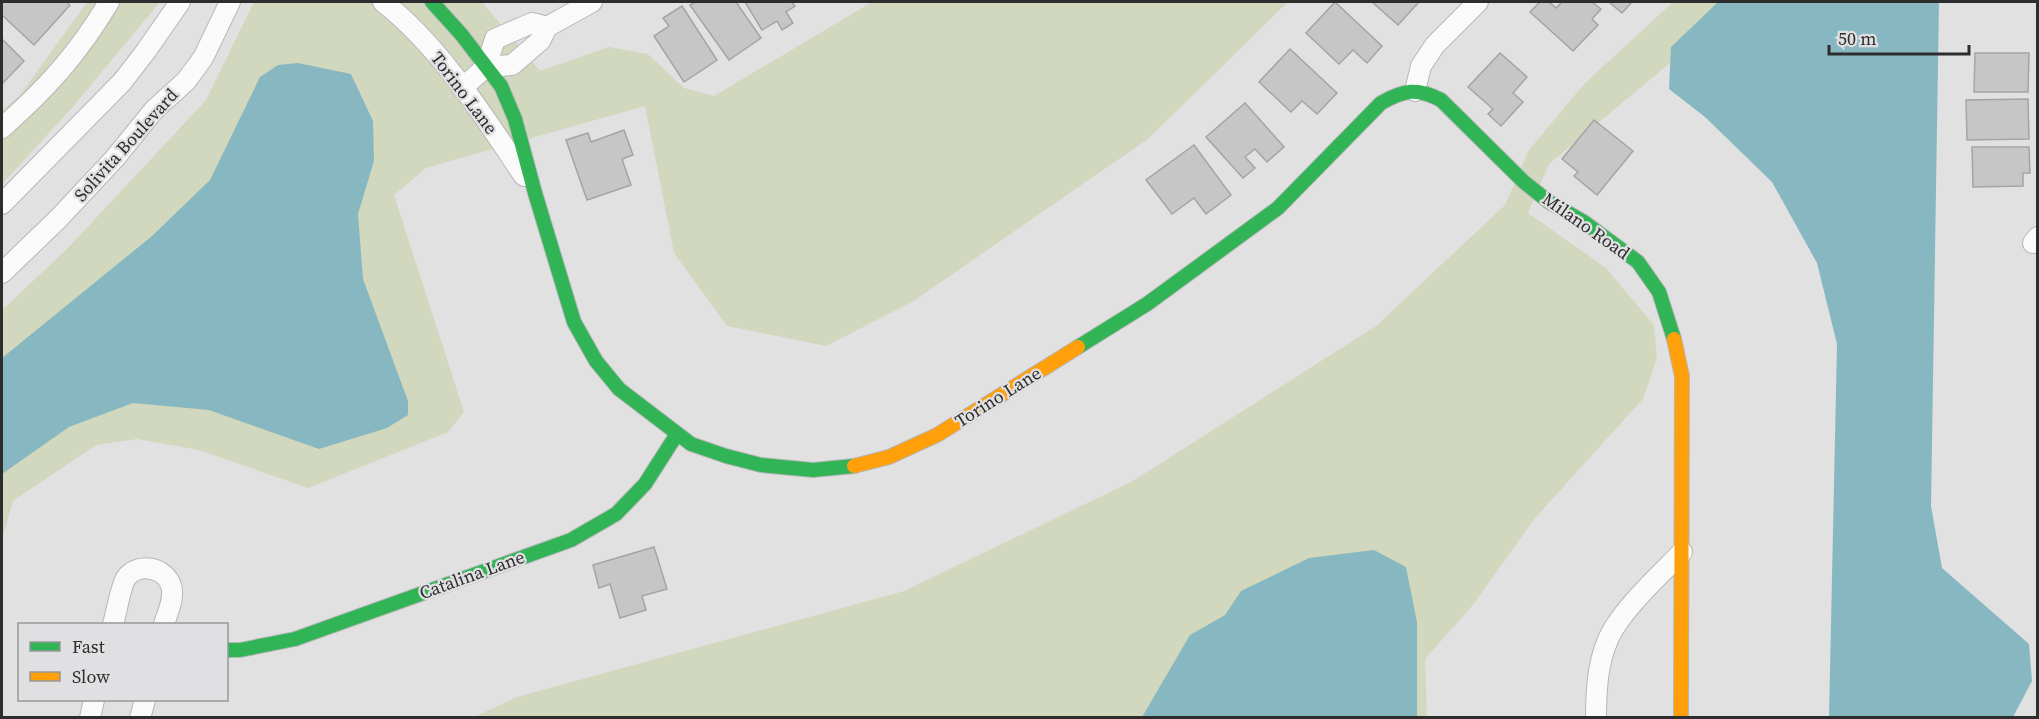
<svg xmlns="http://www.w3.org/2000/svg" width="2039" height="719" viewBox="0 0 2039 719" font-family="'Source Serif 4',serif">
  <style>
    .green { fill: #d2d8bd }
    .water { fill: #87b8c1 }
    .building { fill: #c6c6c6; stroke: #a4a4a5; stroke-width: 1.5 }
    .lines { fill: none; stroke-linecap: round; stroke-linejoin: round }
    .street-casing { stroke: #b7b7b8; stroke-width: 22 }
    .fast-casing { stroke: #b7b7b8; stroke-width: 16 }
    .slow-casing { stroke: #b7b7b8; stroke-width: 16 }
    .street { stroke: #fafafb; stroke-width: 20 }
    .fast { stroke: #30b455; stroke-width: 14 }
    .slow { stroke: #ff9f0a; stroke-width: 14 }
    .labels { text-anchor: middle; stroke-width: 4.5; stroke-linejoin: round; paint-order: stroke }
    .street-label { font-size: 18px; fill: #2d2d2e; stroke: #e0e0e3 }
  </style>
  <rect width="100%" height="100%" fill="#e1e1e2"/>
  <g class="green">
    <path d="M87,2H160L71,109L2,184V111L21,94Z"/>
    <path d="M254,2H482L540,71L609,47L648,54L684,88L714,96L872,2H1288L1148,139L912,302L826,346L727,326L674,253L645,106L426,168L394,195L464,412L448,432L308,488L199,450L137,439L96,445L13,501L2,540V310L68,248L206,100Z"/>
    <path d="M1673,2H1730L1670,63L1549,164L1528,213L1606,268L1654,325L1657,358L1643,399L1535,518L1472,606L1425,659L1427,717L472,718L517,697L904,591L1133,481L1376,326L1505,205L1529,150L1584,84Z"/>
  </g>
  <g class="water">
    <path d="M1718,2H1939L1931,506L1942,568L2029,644L2032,681L2013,717H1829L1837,344L1817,263L1772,182L1705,117L1669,89L1671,47Z"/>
    <path d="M298,63L351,74L373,121L374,161L358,214L363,279L408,401V415L387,428L319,449L209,410L133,403L69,427L2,474V358L152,236L210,180L260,77L278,65Z"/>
    <path d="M1374,550L1406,567L1417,622V717H1142L1190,635L1225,615L1241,591L1309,558Z"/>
  </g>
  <g class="building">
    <path d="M2,2H66L70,5L34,45L2,15Z"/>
    <path d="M696,2H736L761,38L729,60L690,5Z"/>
    <path d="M745,2H792L795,6L786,12L793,23L782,30L777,21L762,30Z"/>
    <path d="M1335,2L1382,46L1367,63L1353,50L1339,64L1306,33Z"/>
    <path d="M1372,2H1419L1398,25Z"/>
    <path d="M1540,2H1549L1556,8L1562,2H1592L1601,9L1592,19L1598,25L1573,51L1530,12Z"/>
    <path d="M1609,2H1632L1622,13Z"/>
    <path d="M682,6L717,60L684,82L654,36L669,26L663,18Z"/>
    <path d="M2,39L24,61L2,84Z"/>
    <path d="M1290,49L1337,93L1317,114L1302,101L1291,112L1259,82Z"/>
    <path d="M1500,53L1527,77L1513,93L1523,102L1501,126L1488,114L1493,109L1468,87Z"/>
    <path d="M1975,53H2029L2028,92H1974Z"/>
    <path d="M2028,99L2029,139L1967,140L1966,100Z"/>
    <path d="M1245,103L1284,147L1267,162L1255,149L1245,157L1255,168L1243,178L1206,137Z"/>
    <path d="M1594,120L1633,151L1597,195L1574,176L1578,172L1562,159Z"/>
    <path d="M624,130L633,155L622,159L631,185L587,200L566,140L588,133L591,142Z"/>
    <path d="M1194,145L1231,195L1206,214L1194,198L1172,214L1146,180Z"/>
    <path d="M1972,147H2029L2030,173H2023V186L1973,187Z"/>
    <path d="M654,547L667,589L642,596L646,610L620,618L610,584L599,588L593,565Z"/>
  </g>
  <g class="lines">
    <g class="street-casing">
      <g id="street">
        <path d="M383,2C440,46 484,117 524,176"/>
        <path d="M547,27L592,2"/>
        <path d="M462,88L486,67L495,39L532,23L547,27L540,41L512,65L486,67"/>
        <path d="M1415,91L1421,66L1435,45L1478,2"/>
        <path d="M2,128C47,88 78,54 109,2"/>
        <path d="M2,204L122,82L146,51L180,2"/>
        <path d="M2033,243L2038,237"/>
        <path d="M2,273L59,218L115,158L154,110L186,81L203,58L230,2"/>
        <path d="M113,624C116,615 121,585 126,578C137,563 162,566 170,583C176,595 168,612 164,624"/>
        <path d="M90,718L94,700"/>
        <path d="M140,718L145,700"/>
        <path d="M1596,718C1596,687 1598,654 1614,628C1632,600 1659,576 1682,552"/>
      </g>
    </g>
    <g class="fast-casing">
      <g id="fast">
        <path d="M432,2L461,34L501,86L515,119L535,193L574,322L596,361L619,389L691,444L726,456L761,465L813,470L854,466"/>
        <path d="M1078,347L1147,304L1278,208L1381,103C1404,90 1417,87 1441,100L1524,182L1549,202L1584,222L1638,262L1659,292L1674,339"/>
        <path d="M226,650H240L295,639L571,540L616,514L645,484L677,434"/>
      </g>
    </g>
    <g class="slow-casing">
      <g id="slow">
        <path d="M1674,339L1682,376L1681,718"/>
        <path d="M854,466L889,457L937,435L1078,347"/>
      </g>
    </g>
    <use href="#street" class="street"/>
    <use href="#fast" class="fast"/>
    <use href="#slow" class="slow"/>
  </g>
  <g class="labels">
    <g class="street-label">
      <text transform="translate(464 93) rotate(53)" y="6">Torino Lane</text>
      <text transform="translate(126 145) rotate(-48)" y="6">Solivita Boulevard</text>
      <text transform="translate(1586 226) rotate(35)" y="6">Milano Road</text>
      <text transform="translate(998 397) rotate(-32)" y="6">Torino Lane</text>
      <text transform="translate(472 575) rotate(-20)" y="6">Catalina Lane</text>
    </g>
  </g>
  <rect width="2039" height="719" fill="none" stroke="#2d2d2e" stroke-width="6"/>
  <rect x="18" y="623" width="210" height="78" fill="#e0e0e3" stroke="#98989b" stroke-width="1.5"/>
  <rect x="30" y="642" width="30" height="9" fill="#30b455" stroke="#98989b" stroke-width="1.5"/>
  <text x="72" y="653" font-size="18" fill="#2d2d2e">Fast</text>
  <rect x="30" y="672" width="30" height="9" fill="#ff9f0a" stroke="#98989b" stroke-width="1.5"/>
  <text x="72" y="683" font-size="18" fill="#2d2d2e">Slow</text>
  <path d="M1829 45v9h140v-9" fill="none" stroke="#2d2d2e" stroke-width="3"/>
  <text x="1838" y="45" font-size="18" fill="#2d2d2e" stroke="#e0e0e3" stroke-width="4.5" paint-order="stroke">50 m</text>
</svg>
